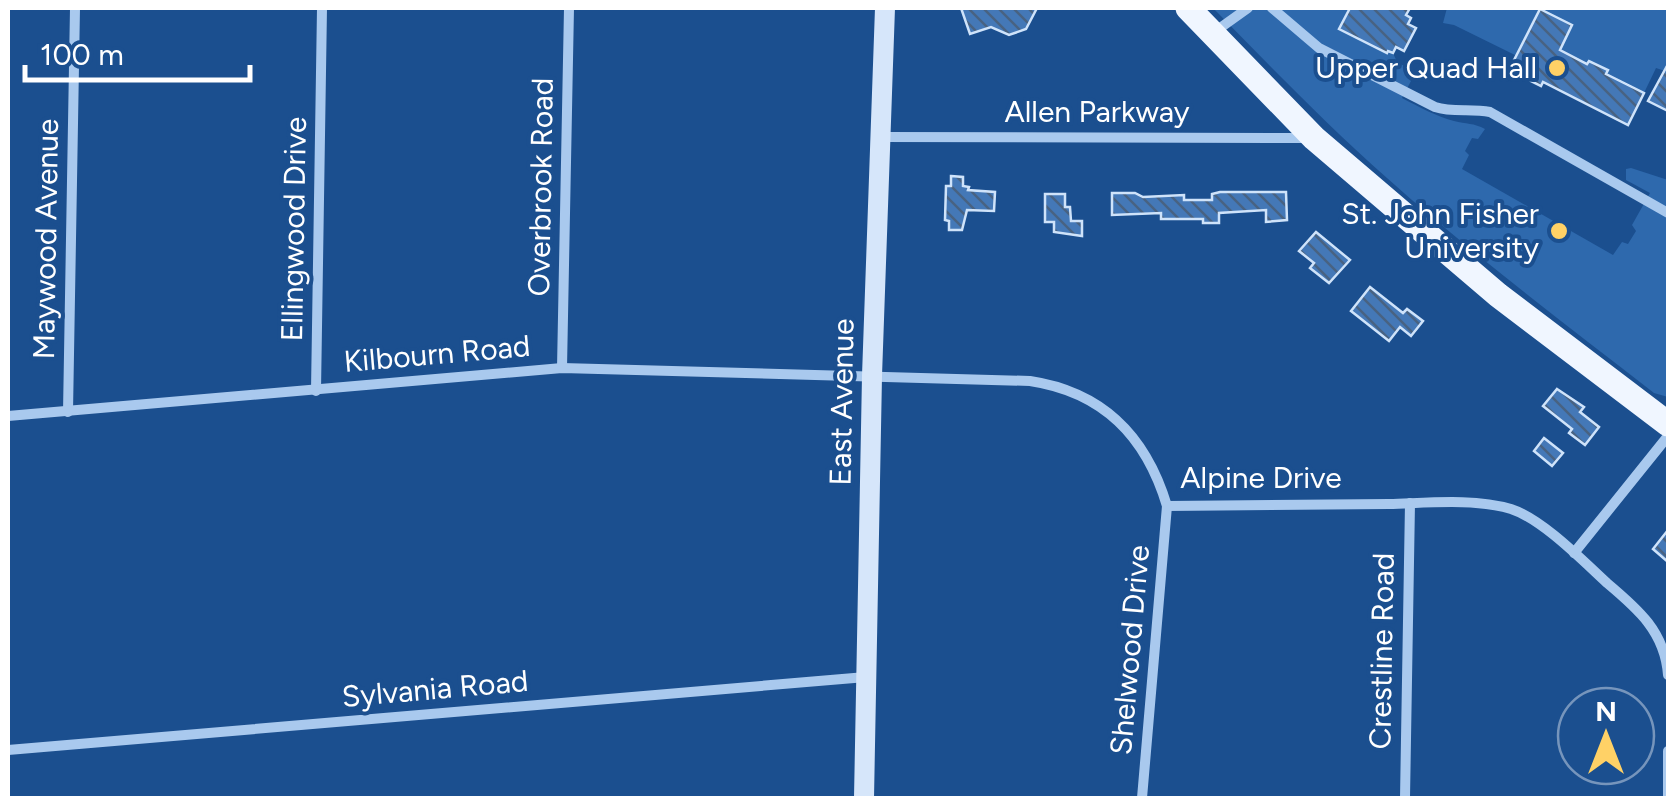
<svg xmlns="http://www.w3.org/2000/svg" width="1676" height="806" viewBox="0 0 1676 806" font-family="Figtree,sans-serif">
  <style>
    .grass { fill: #2e69ad }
    .building { fill: url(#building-back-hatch); stroke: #cfe3fa; stroke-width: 2.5 }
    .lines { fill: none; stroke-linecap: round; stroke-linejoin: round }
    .street { stroke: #a9c9ee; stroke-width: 10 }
    .secondary { stroke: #d6e6fa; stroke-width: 20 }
    .primary { stroke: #f0f6ff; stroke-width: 25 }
    .poi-dot { fill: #ffd166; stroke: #1b4f8f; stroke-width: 4 }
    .labels { text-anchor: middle; stroke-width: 8; stroke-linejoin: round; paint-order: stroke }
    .poi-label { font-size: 30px; fill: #fff; stroke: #1b4f8f; text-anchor: end }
    .street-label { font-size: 30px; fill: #fff; stroke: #1b4f8f }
  </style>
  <defs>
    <pattern id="building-back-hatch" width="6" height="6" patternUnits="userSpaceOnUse" patternTransform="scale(2.5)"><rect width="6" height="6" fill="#4478b7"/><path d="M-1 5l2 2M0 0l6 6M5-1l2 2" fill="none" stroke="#486282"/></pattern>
  </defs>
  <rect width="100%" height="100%" fill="#1b4f8f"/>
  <g class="grass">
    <path d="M1213,8H1350L1339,29L1386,53H1393L1397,62L1406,67L1411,81L1402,98C1419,107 1438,117 1454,121C1466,124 1474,123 1485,129L1478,139L1472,138L1465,151L1469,155L1462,169L1613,255L1622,242L1628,244L1636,231L1632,225L1650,193L1626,180V169L1631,168L1668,180V397L1654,393C1564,323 1472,254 1387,178C1326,124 1270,66 1213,8Z"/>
    <path d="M1447,8H1668V72L1656,68L1644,93L1606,74L1608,70L1590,61L1587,64L1560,50L1572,26L1541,9L1517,56L1454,25L1443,23Z"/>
  </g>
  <g class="building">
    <path d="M961,8H1037L1026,29L1009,35L991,27L970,34Z"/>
    <path d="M1350,8H1410L1406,15L1411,18L1408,24L1416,28L1404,51L1396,47L1393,53L1388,51L1387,53L1339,29Z"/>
    <path d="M1540,9L1572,25L1560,50L1587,64L1589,61L1608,70L1606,74L1644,93L1628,125L1543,82L1541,86L1509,70Z"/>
    <path d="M1668,64V111L1648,101Z"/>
    <path d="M951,176L963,177V186L969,187L968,190L995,192L994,211L967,210L962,230H949V221L945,220L946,186H951Z"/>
    <path d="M1220,192H1286L1287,220L1266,222V210L1219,213V223H1203V219H1161V213L1112,215V193H1135L1143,197L1184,195V200H1212V194Z"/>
    <path d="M1045,194H1065V207H1070L1071,221H1082V236L1054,232V222H1045Z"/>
    <path d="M1316,232L1350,260L1329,283L1310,268L1314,263L1299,251Z"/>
    <path d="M1370,287L1403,313L1407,309L1423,321L1411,336L1400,327L1389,341L1351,311Z"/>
    <path d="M1557,389L1584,407L1580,412L1599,427L1585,445L1569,433L1572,429L1543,406Z"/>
    <path d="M1544,438L1563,453L1552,466L1534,451Z"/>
    <path d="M1668,530V562L1653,549Z"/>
  </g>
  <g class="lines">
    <g class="street">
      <path d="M1272,8L1319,48L1435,107C1453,113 1471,108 1490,112L1668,213"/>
      <path d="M1213,33L1248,8"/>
      <path d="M880,137L1308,138"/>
      <path d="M562,368L569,8"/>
      <path d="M316,391L322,8"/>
      <path d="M68,412L75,8"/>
      <path d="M8,416L562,368L1030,381C1103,392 1146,436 1167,506L1142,798"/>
      <path d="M1167,506C1241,505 1315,504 1389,504C1427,503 1474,498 1511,509C1542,519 1582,560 1607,583C1638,609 1665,632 1668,675"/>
      <path d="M1574,553L1668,436"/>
      <path d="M8,750L866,677"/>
      <path d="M1405,798L1410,503"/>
      <path d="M1668,798V751"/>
    </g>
    <path class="secondary" d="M864,798L872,376L885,8"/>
    <path class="primary" d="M1188,8L1314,138L1498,295L1668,424"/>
  </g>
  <g class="poi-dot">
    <circle cx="1557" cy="68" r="10"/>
    <circle cx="1559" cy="231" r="10"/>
  </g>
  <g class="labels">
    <g class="poi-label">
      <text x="1537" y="78">Upper Quad Hall</text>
      <text x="1539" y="224">St. John Fisher<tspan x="1539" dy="34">University</tspan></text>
    </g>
    <g class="street-label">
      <text x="1097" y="122">Allen Parkway</text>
      <text transform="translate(541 187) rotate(-89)" y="10">Overbrook Road</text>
      <text transform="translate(294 229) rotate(-89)" y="10">Ellingwood Drive</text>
      <text transform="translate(46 239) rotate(-89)" y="10">Maywood Avenue</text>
      <text transform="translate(437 354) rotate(-5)" y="10">Kilbourn Road</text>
      <text transform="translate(842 402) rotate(-89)" y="10">East Avenue</text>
      <text x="1261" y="488">Alpine Drive</text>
      <text transform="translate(1130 650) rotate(-85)" y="10">Shelwood Drive</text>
      <text transform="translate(1382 651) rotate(-89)" y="10">Crestline Road</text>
      <text transform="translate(435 689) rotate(-5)" y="10">Sylvania Road</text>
    </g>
  </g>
  <rect width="1676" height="806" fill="none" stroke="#ffffff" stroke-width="20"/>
  <g transform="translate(1606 736)"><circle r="48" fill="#1b4f8f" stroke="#7695bc" stroke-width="2.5"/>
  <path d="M0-8L18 38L0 25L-18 38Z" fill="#ffd166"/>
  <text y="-15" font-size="28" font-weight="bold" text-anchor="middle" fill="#ffffff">N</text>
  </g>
  <path d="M25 65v15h225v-15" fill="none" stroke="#ffffff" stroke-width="5"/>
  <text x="40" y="65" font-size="30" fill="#ffffff" stroke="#1b4f8f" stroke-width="8" paint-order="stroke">100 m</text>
</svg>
